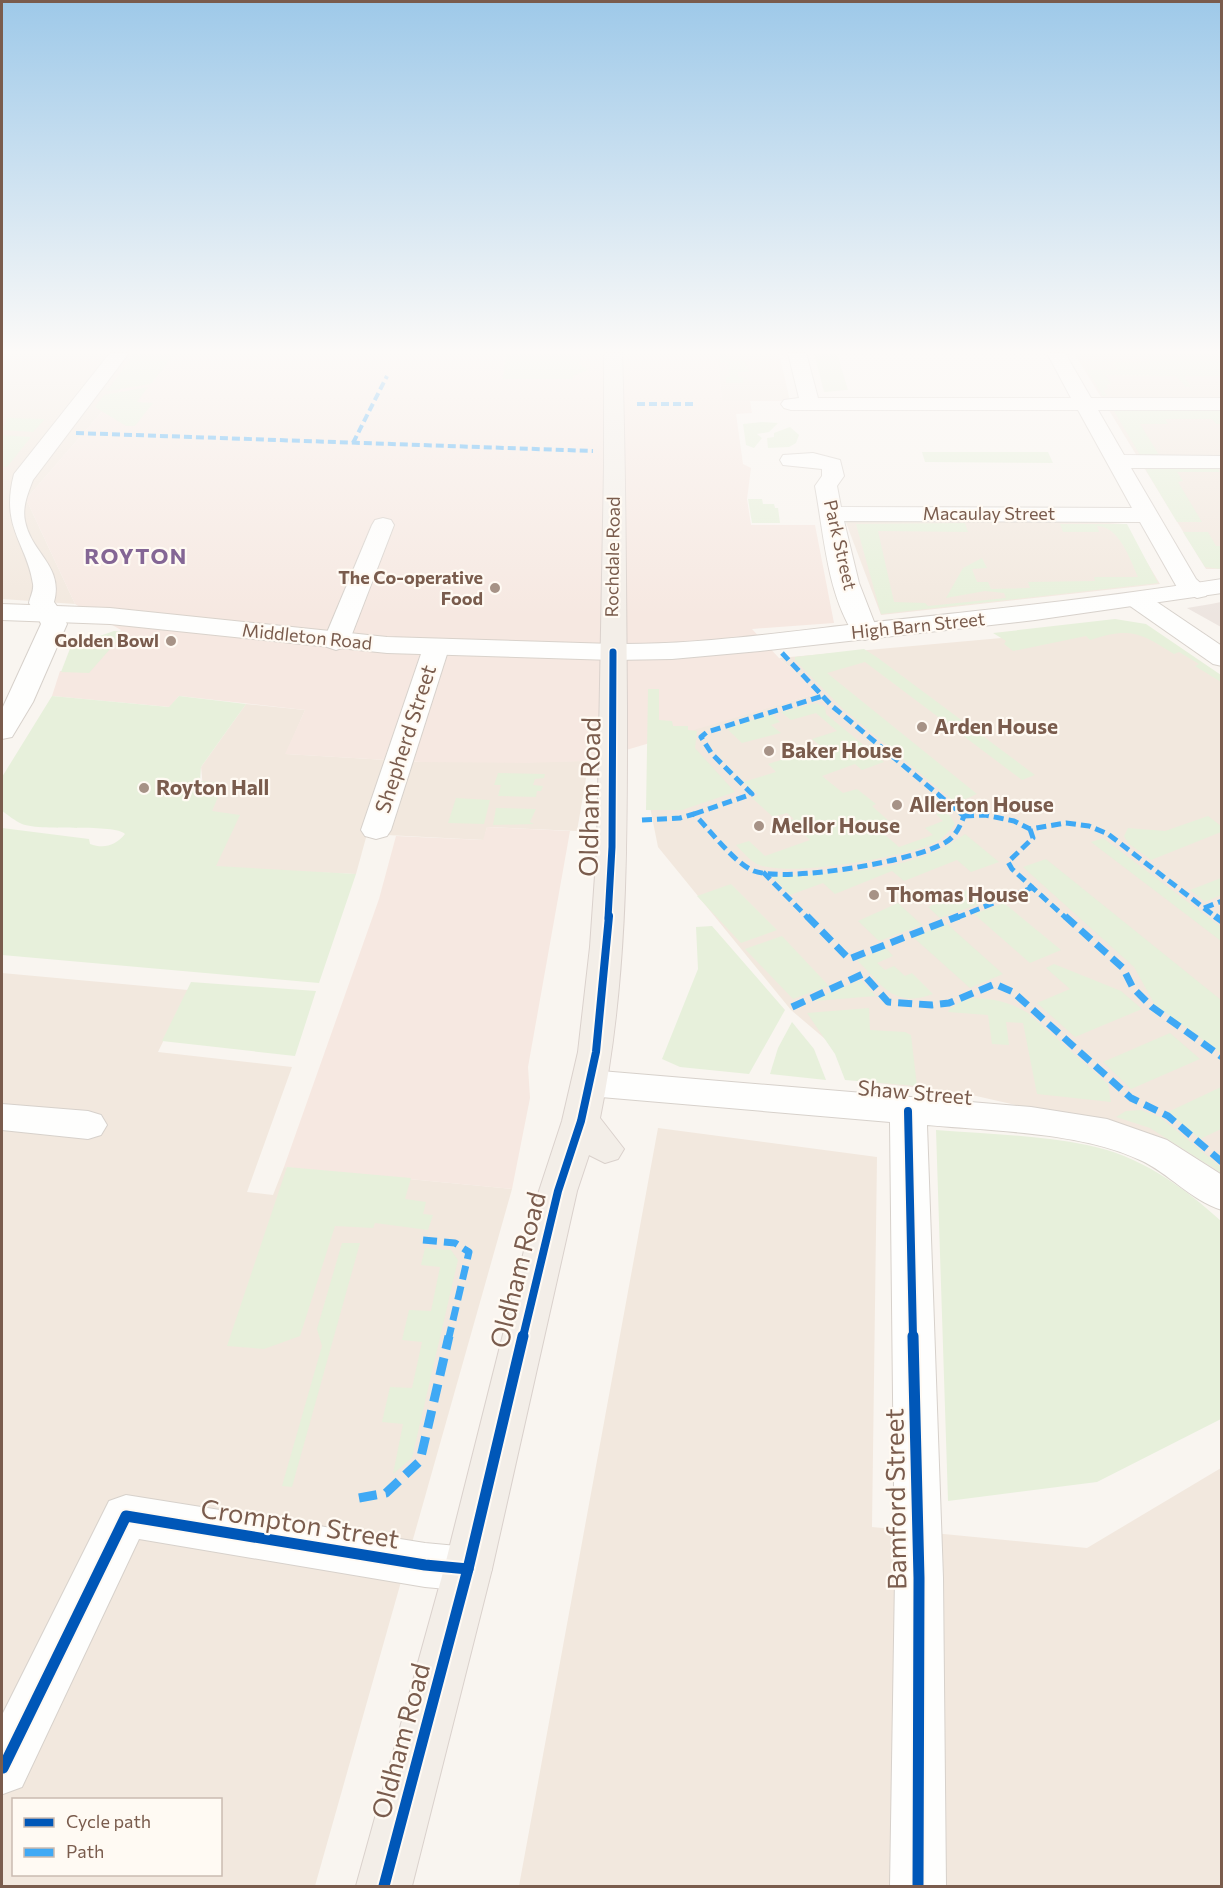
<svg xmlns="http://www.w3.org/2000/svg" width="1223" height="1888" viewBox="0 0 1223 1888" font-family="Commissioner,sans-serif">
  <style>
    .residential { fill: #f2e8de; fill-rule: evenodd }
    .commercial { fill: #f6e8e1 }
    .industrial { fill: #ede5e0 }
    .green { fill: #e7f0db }
    .lines { fill: none; stroke-linecap: round; stroke-linejoin: round }
    .minor-casing { stroke: #d7d1cb; stroke-width: 2 }
    .tertiary-casing { stroke: #d7d1cb; stroke-width: 2 }
    .secondary-casing { stroke: #d9d2cb; stroke-width: 2 }
    .primary-casing { stroke: #dad1cc; stroke-width: 2 }
    .minor { fill: #fefefd; fill-rule: evenodd }
    .tertiary { fill: #fefefd; fill-rule: evenodd }
    .secondary { fill: #fefefd; fill-rule: evenodd }
    .primary { fill: #f3eee8; fill-rule: evenodd }
    .quiet-far3 { stroke: #3fa9f5; stroke-width: 4; stroke-dasharray: 8 4; stroke-linecap: butt }
    .quiet-far2 { stroke: #3fa9f5; stroke-width: 5; stroke-dasharray: 10 5; stroke-linecap: butt }
    .quiet-far1 { stroke: #3fa9f5; stroke-width: 7; stroke-dasharray: 14 7; stroke-linecap: butt }
    .quiet { stroke: #3fa9f5; stroke-width: 9; stroke-dasharray: 18 9; stroke-linecap: butt }
    .cycleway-far2-casing { stroke: #fffaf3; stroke-width: 10 }
    .cycleway-far1-casing { stroke: #fffaf3; stroke-width: 12 }
    .cycleway-casing { stroke: #fffaf3; stroke-width: 15 }
    .cycleway-far2 { stroke: #0057b8; stroke-width: 7 }
    .cycleway-far1 { stroke: #0057b8; stroke-width: 8 }
    .cycleway { stroke: #0057b8; stroke-width: 11 }
    .poi-dot { fill: #a69286; stroke: #fffaf3; stroke-width: 2 }
    .labels { text-anchor: middle; stroke-width: 4.5; stroke-linejoin: round; paint-order: stroke }
    .far-street-label { font-size: 18px; fill: #7a5c4d; stroke: #fffaf3 }
    .far-poi-label { font-size: 18px; font-weight: bold; fill: #7a5c4d; stroke: #fffaf3; text-anchor: end }
    .poi-label { font-size: 21px; font-weight: bold; fill: #7a5c4d; stroke: #fffaf3; text-anchor: start }
    .street-label { font-size: 21px; fill: #7a5c4d; stroke: #fffaf3 }
    .far-district-label { font-size: 22px; font-weight: bold; letter-spacing: 1.5px; fill: #846695; stroke: #fffaf3 }
    .near-street-label { font-size: 26px; fill: #7a5c4d; stroke: #fffaf3 }
  </style>
  <rect width="100%" height="100%" fill="#f9f5f0"/>
  <g class="residential">
    <path d="M2,353H153L26,499L75,604L2,599Z"/>
    <path d="M717,353H779L790,401H722Z"/>
    <path d="M1074,353H1221V569H1206Z"/>
    <path d="M845,520H1065L1124,524L1160,584L881,615Z"/>
    <path d="M1136,626L1221,676V1205L1121,1129L963,1093L877,1083L791,1010L658,847L649,802L648,742L819,693L779,658Z"/>
    <path d="M246,704L305,710L286,754L421,762L589,761L577,831L487,827L484,840L367,834L356,874L211,868L201,767Z"/>
    <path d="M2,973L188,990L158,1052L292,1067L247,1192L273,1195L284,1167L512,1189L315,1886H2ZM14,1800H220V1874H14Z"/>
    <path d="M658,1128L877,1157L872,1527L1087,1548L1221,1468V1886H519Z"/>
  </g>
  <g class="commercial">
    <path d="M153,353H717L722,400L750,401L752,413L736,414L743,464L751,468L747,499L751,525H815L834,623L752,629L779,658L819,693L589,761L525,763L421,762L285,754L305,710L179,696L170,707L52,696L60,671H87L121,630L75,604L26,499Z"/>
    <path d="M487,827L570,831L528,1067L530,1098L512,1189L284,1167L379,899L396,836L483,840Z"/>
  </g>
  <path class="industrial" d="M1221,602V627L1187,608L1211,604Z"/>
  <g class="green">
    <path d="M135,353H175L151,384L107,391Z"/>
    <path d="M506,353H581L579,364L588,370L573,376V379H503Z"/>
    <path d="M719,353H744H726V359L745,360L749,372H738V377L750,379H743V383H726V377H730L728,363L721,362Z"/>
    <path d="M814,353H837L848,390L824,392Z"/>
    <path d="M1146,353H1221V376H1184L1191,387H1186L1176,376L1106,375L1111,384L1106,385L1108,389L1103,390L1107,396H1103L1087,370H1118L1114,362L1151,361Z"/>
    <path d="M148,387L137,402L153,403L135,426H126L95,407L104,395Z"/>
    <path d="M1114,411H1221V424H1216L1212,419H1165L1168,424H1140L1159,455H1140Z"/>
    <path d="M7,418L45,419L33,432L2,430Z"/>
    <path d="M762,422L778,423L769,432L757,434L762,438L754,448L746,445L743,424Z"/>
    <path d="M790,427L799,435L796,443L789,447L768,448L767,438L774,437V433Z"/>
    <path d="M2,435L31,437L7,467H2Z"/>
    <path d="M922,452H1048L1053,463L925,462Z"/>
    <path d="M1151,467L1218,469L1220,472H1177L1183,481L1178,482L1202,522H1177L1146,470Z"/>
    <path d="M748,499H762L763,504H774L775,508H778L780,523H752Z"/>
    <path d="M965,523L968,532L878,531L894,602L925,603L928,606L1006,598L1004,593L985,591L946,598L963,568L982,558L987,568L972,569L977,582H988L991,589L1030,588L1028,582L1095,581L1094,577H1138C1130,559 1119,526 1097,526L1099,532H1063L1060,524H1127L1158,583L881,614L856,524Z"/>
    <path d="M1183,532H1208L1216,546H1221V569L1205,567Z"/>
    <path d="M1115,619L1146,624L1221,675V682L1195,666L1199,664L1179,652L1174,654C1140,632 1129,627 1090,640L1086,636L1013,651L1004,644L1006,641L993,633Z"/>
    <path d="M114,631L125,632L89,673L61,672L71,646Z"/>
    <path d="M864,649L878,658L1035,775L1022,780L865,662L827,673L977,794L961,801L951,799L842,708L795,660V657Z"/>
    <path d="M648,689H659V720L672,721L673,726H688V730L697,731L695,748L735,792L682,810H646Z"/>
    <path d="M52,696L169,707L179,696L246,704L201,767L200,781L224,783L212,811L240,815L216,866L356,874L319,983L2,955V828L89,839L90,844C104,849 115,846 125,834C115,823 43,832 22,824C15,821 8,815 2,811V777Z"/>
    <path d="M816,703L825,707L826,714L884,762L862,770L855,764L822,776L843,793L857,789L876,804L872,806L890,822L876,827L899,847L933,835L925,828L943,821L936,814L947,811L955,824C948,834 939,842 927,846C896,858 786,878 757,864C749,860 742,851 736,845L749,841L765,856L810,840L789,821L794,819L787,813L773,817L752,798L758,795L743,782L776,772L768,764L822,747L812,739L837,731L816,713L791,720L781,712Z"/>
    <path d="M772,714L780,722L771,725L781,733L742,743L726,728Z"/>
    <path d="M498,773L545,774L544,778L535,779L533,785L543,786L541,791H537L536,797L498,796L501,785H494Z"/>
    <path d="M456,798L490,800L484,824L448,823Z"/>
    <path d="M496,808L536,809L530,822L534,824L493,825Z"/>
    <path d="M1208,816L1221,826V832L1151,860L1128,843L1124,836L1128,828L1165,831Z"/>
    <path d="M965,834L999,862L971,872L957,860L904,881L892,871L835,894L823,883L790,895L771,876C835,873 912,874 965,834Z"/>
    <path d="M1103,838L1221,927V941L1091,842Z"/>
    <path d="M1046,859L1221,1000V1053L1155,1005L1134,967L1023,867Z"/>
    <path d="M1221,878V895L1205,902L1190,890Z"/>
    <path d="M731,884L777,930L741,943L697,896Z"/>
    <path d="M967,890L982,903L940,918L928,907Z"/>
    <path d="M898,903L922,925L879,941L858,921Z"/>
    <path d="M1004,903L1061,950L1030,963L974,914Z"/>
    <path d="M947,924L1003,974L970,988L913,937Z"/>
    <path d="M712,926L785,1010L749,1074L680,1067L662,1059L698,969L696,927Z"/>
    <path d="M782,936L829,986L793,999L745,949Z"/>
    <path d="M886,948L893,956L877,963L885,970L894,966L905,976L912,973L933,994C894,1009 882,985 857,960Z"/>
    <path d="M1054,964L1121,991L1142,1009L1075,1037L1037,1003L1070,989L1046,968Z"/>
    <path d="M861,980L876,996L815,1001L816,998Z"/>
    <path d="M191,982L316,991L295,1056L162,1041Z"/>
    <path d="M968,998C991,998 1008,1001 1028,1013L1108,1084L1111,1102L1037,1094L1023,1023L1006,1022L1009,1045L992,1044L988,1015L948,1012L950,1008Z"/>
    <path d="M869,1008L870,1030L905,1032L911,1035L917,1086L845,1080L835,1054L807,1013Z"/>
    <path d="M792,1022L814,1049L826,1080L770,1074L778,1048Z"/>
    <path d="M1170,1033L1200,1059L1131,1089L1103,1062Z"/>
    <path d="M1221,1087V1129L1200,1139L1168,1112Z"/>
    <path d="M1141,1110L1160,1117L1221,1167V1173L1150,1128L1116,1117L1126,1111Z"/>
    <path d="M936,1130C986,1134 1038,1135 1087,1145C1139,1155 1184,1187 1221,1221V1419L1097,1482L948,1501Z"/>
    <path d="M287,1167L411,1178L405,1199L426,1202L423,1214L433,1215L428,1230L375,1223L373,1228L335,1226L300,1336L264,1349L227,1346Z"/>
    <path d="M342,1243H360L292,1487L282,1486L322,1346L317,1329Z"/>
    <path d="M425,1248L451,1250L458,1260L412,1458L393,1474L403,1424L382,1422L390,1387L412,1388L422,1342L402,1340L409,1310L431,1311L440,1267L421,1265Z"/>
  </g>
  <g class="lines">
    <g class="minor-casing">
      <g id="minor">
        <path d="M788,353H806L818,398H1071L1047,353H1065L1091,398H1222V410H1098L1124,455L1222,456V468H1131L1196,579L1209,591L1206,596L1197,598L1178,589L1140,522L844,521L859,583L878,632L874,637L865,640L856,637C827,596 824,534 815,486L822,476V469L783,465L780,460L783,455L813,453L840,460L844,476L837,486L841,507L1132,508L1078,410H791L784,408L781,404L784,400L799,398Z"/>
        <path d="M383,518L391,520L394,525L349,642L345,647L336,650L327,647L323,642L372,525L375,520Z"/>
        <path d="M1139,594L1148,596L1222,646V666L1213,664L1130,606L1127,601L1130,596Z"/>
        <path d="M49,605L58,608L67,624L33,702L12,737L2,739V709L41,624L36,613L40,608Z"/>
        <path d="M436,640L445,643L449,648L391,830L387,836L376,839L365,836L361,830L423,648L427,643Z"/>
        <path d="M589,1070L1031,1107L1107,1119L1167,1140L1222,1175V1210C1190,1200 1169,1173 1140,1160C1081,1132 992,1131 927,1125L943,1578L946,1886H890L895,1578L890,1122L589,1096L576,1092L571,1083L576,1074Z"/>
        <path d="M2,1104L88,1111L101,1115L107,1125L101,1135L88,1139L2,1130Z"/>
        <path d="M126,1495L425,1543L468,1547L485,1553L492,1569L485,1585L468,1591L425,1587L139,1539L22,1787L3,1794L2,1715L109,1501Z"/>
      </g>
    </g>
    <g class="tertiary-casing">
      <g id="tertiary">
        <path d="M110,353H129L33,480C28,493 22,507 25,521C31,553 64,566 54,602L62,613L58,618C42,622 37,615 29,603C30,597 34,591 33,584C27,543 0,528 14,474Z"/>
        <path d="M1222,579V593L1035,620L760,651L672,659L613,660L604,658L600,652L604,646L613,644C692,645 770,634 848,625C973,611 1097,599 1222,579Z"/>
      </g>
    </g>
    <g class="secondary-casing">
      <path id="secondary" d="M2,604L110,608L387,637L613,644L622,646L626,652L622,658L613,660L387,653L110,624L2,620Z"/>
    </g>
    <g class="primary-casing">
      <path id="primary" d="M604,353H622C626,471 626,589 627,707C627,847 628,981 600,1118L624,1149L618,1159L605,1163L589,1155L577,1191L492,1569L412,1886H356L444,1569L539,1191L562,1121L578,1052L590,947L597,847L604,467Z"/>
    </g>
    <use href="#minor" class="minor"/>
    <use href="#tertiary" class="tertiary"/>
    <use href="#secondary" class="secondary"/>
    <use href="#primary" class="primary"/>
    <g class="quiet-far3">
      <path d="M637,404H693"/>
      <path d="M76,433L593,451"/>
      <path d="M353,443L387,376"/>
    </g>
    <g class="quiet-far2">
      <path d="M694,814L752,794L712,754L701,737L707,732L823,696"/>
      <path d="M964,816L985,815L1014,821L1030,829L1066,823L1089,826L1108,834L1217,918"/>
      <path d="M642,820L680,818L694,814C709,829 735,864 754,871C786,883 917,861 946,842C956,836 960,826 964,816L832,706L782,653"/>
      <path d="M1030,829L1033,838L1008,862L1012,869L1066,918"/>
      <path d="M763,872L808,918"/>
      <path d="M1204,908L1222,901"/>
      <path d="M956,918L1034,887"/>
    </g>
    <g class="quiet-far1">
      <path d="M807,916L849,959L959,916"/>
      <path d="M1065,916L1123,968L1133,988L1152,1007L1222,1057"/>
      <path d="M1215,916L1222,921"/>
      <path d="M792,1007L863,974L888,1002L932,1005L949,1003L995,984L1013,992L1131,1098L1168,1116L1222,1162"/>
      <path d="M423,1240L455,1243L469,1252L449,1337"/>
    </g>
    <path class="quiet" d="M359,1498L386,1493L420,1461L449,1336"/>
    <g class="cycleway-far2-casing">
      <path id="cycleway-far2" d="M608,918L612,847L613,652"/>
    </g>
    <g class="cycleway-far1-casing">
      <g id="cycleway-far1">
        <path d="M908,1111L913,1337"/>
        <path d="M523,1337L558,1191L581,1121L596,1052L609,916"/>
      </g>
    </g>
    <g class="cycleway-casing">
      <g id="cycleway">
        <path d="M913,1336L919,1578L918,1886"/>
        <path d="M3,1768L126,1516L425,1565L468,1569"/>
        <path d="M384,1886L468,1569L523,1336"/>
      </g>
    </g>
    <use href="#cycleway-far2" class="cycleway-far2"/>
    <use href="#cycleway-far1" class="cycleway-far1"/>
    <use href="#cycleway" class="cycleway"/>
  </g>
  <linearGradient id="sky" x2="0" y2="1"><stop stop-color="#9ec9e9"/><stop offset="0.57" stop-color="#fcfaf8"/><stop offset="1" stop-color="#fcfaf8" stop-opacity="0"/></linearGradient>
  <rect width="1223" height="617" fill="url(#sky)"/>
  <g class="poi-dot">
    <circle cx="495" cy="588" r="6"/>
    <circle cx="171" cy="641" r="6"/>
    <circle cx="922" cy="727" r="6"/>
    <circle cx="769" cy="751" r="6"/>
    <circle cx="144" cy="788" r="6"/>
    <circle cx="897" cy="805" r="6"/>
    <circle cx="759" cy="826" r="6"/>
    <circle cx="874" cy="895" r="6"/>
  </g>
  <g class="labels">
    <g class="far-street-label">
      <text x="989" y="520">Macaulay Street</text>
      <text transform="translate(840 545) rotate(77)" y="6">Park Street</text>
      <text transform="translate(613 557) rotate(-89)" y="6">Rochdale Road</text>
      <text transform="translate(918 626) rotate(-6)" y="6">High Barn Street</text>
      <text transform="translate(307 637) rotate(6)" y="6">Middleton Road</text>
    </g>
    <g class="far-poi-label">
      <text x="483" y="584">The Co-operative<tspan x="483" dy="21">Food</tspan></text>
      <text x="159" y="647">Golden Bowl</text>
    </g>
    <g class="poi-label">
      <text x="934" y="734">Arden House</text>
      <text x="781" y="758">Baker House</text>
      <text x="156" y="795">Royton Hall</text>
      <text x="909" y="812">Allerton House</text>
      <text x="771" y="833">Mellor House</text>
      <text x="886" y="902">Thomas House</text>
    </g>
    <g class="street-label">
      <text transform="translate(406 739) rotate(-72)" y="7">Shepherd Street</text>
      <text transform="translate(915 1093) rotate(5)" y="7">Shaw Street</text>
    </g>
    <g class="far-district-label">
      <text x="136" y="564">ROYTON</text>
    </g>
    <g class="near-street-label">
      <text transform="translate(590 797) rotate(-89)" y="9">Oldham Road</text>
      <text transform="translate(518 1270) rotate(-76)" y="9">Oldham Road</text>
      <text transform="translate(896 1499) rotate(-91)" y="9">Bamford Street</text>
      <text transform="translate(300 1524) rotate(9)" y="9">Crompton Street</text>
      <text transform="translate(401 1741) rotate(-75)" y="9">Oldham Road</text>
    </g>
  </g>
  <rect width="1223" height="1888" fill="none" stroke="#7a5c4d" stroke-width="6"/>
  <rect x="12" y="1798" width="210" height="78" fill="#fffaf3" stroke="#cabbb1" stroke-width="1.5"/>
  <rect x="24" y="1818" width="30" height="9" fill="#0057b8" stroke="#cabbb1" stroke-width="1.5"/>
  <text x="66" y="1828" font-size="18" fill="#7a5c4d">Cycle path</text>
  <rect x="24" y="1848" width="30" height="9" fill="#3fa9f5" stroke="#cabbb1" stroke-width="1.5"/>
  <text x="66" y="1858" font-size="18" fill="#7a5c4d">Path</text>
</svg>
